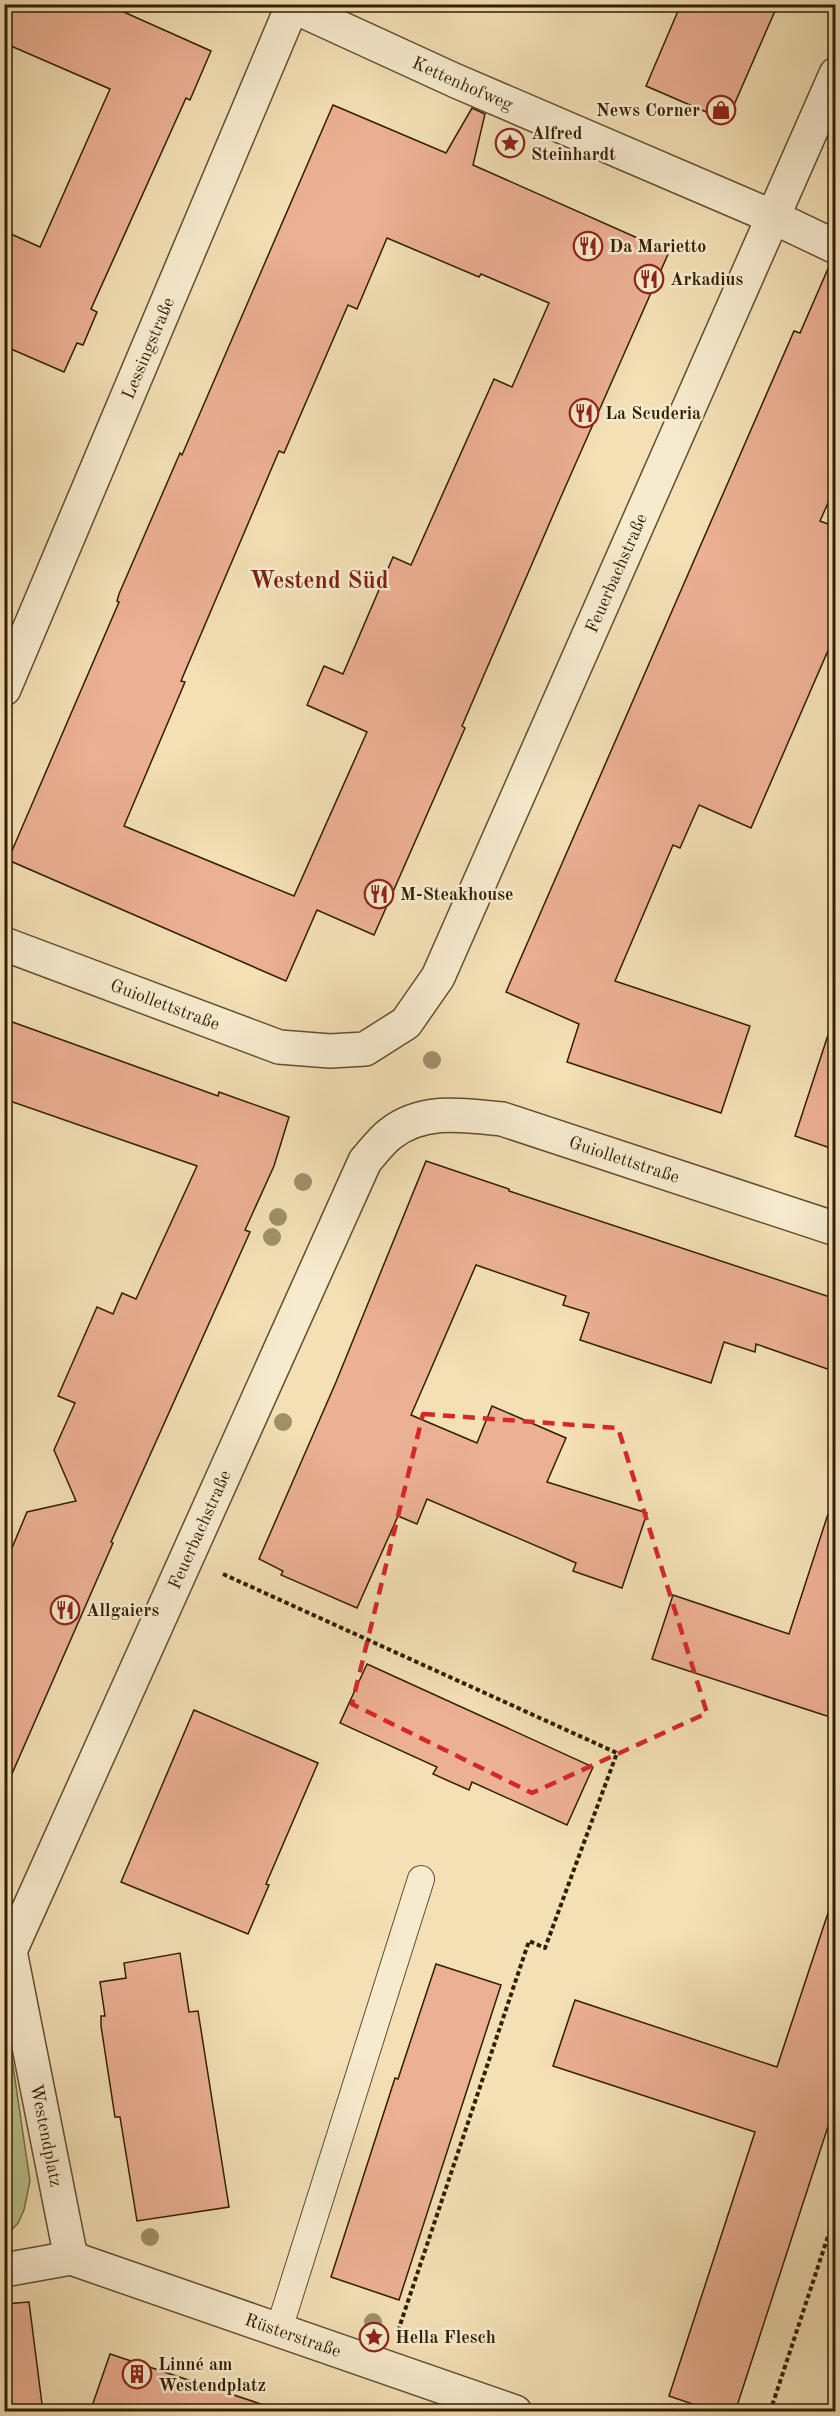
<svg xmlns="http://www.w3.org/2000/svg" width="840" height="2416" viewBox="0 0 840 2416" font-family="'Old Standard TT',serif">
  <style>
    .green { fill: #b9c28e; stroke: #757048; stroke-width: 1.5 }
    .building { fill: #ecb094; stroke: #311e03; stroke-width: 1.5; fill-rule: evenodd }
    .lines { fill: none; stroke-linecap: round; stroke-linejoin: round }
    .service-casing { stroke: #624e30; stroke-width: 28 }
    .minor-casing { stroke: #624e30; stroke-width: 36 }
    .path { stroke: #311e03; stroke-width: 4; stroke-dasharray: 4.5 3; stroke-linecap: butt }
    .service { stroke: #f7ebcf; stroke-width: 26 }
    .minor { stroke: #f7ebcf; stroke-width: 33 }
    .tree { fill: #9f906a }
    .marked { fill: none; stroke: #d62828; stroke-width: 4.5; stroke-dasharray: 12 8; stroke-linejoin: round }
    .labels { text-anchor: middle; stroke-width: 5; stroke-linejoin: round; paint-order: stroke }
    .street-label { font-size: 18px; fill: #311e03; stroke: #f7ebcf }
    .poi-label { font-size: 18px; font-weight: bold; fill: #311e03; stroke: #f7ebcf; text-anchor: start }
    .district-label { font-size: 24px; font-weight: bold; fill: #7a1f14; stroke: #f7ebcf }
  </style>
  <rect width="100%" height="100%" fill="#f3e0b5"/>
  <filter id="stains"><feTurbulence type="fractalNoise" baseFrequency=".00333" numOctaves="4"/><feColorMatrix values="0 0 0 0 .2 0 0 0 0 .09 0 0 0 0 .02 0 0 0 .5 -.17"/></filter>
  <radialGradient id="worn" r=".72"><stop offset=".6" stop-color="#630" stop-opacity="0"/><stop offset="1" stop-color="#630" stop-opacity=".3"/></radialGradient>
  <path class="green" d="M4,2023L8,2032L30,2181L24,2210L18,2223L5,2237Z"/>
  <g class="building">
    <path d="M4,4H106L211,51L190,100L186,98L91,309L97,312L83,345L77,343L64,372L4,346V231L40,247L110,89L4,43Z"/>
    <path d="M681,4H778L727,121L646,86Z"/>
    <path d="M333,105L446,153L472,108L485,114L473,165L669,252L560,499L462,726L465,728L374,935L317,910L286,981L8,860L119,602L117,601L119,594L180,453L182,455ZM387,238L479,277L481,274L549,303L512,387L494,379L411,565L393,557L343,674L324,666L307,705L367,732L294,896L124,826L185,682L181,681L279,451L284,453L348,305L357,309Z"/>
    <path d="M830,264L836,265V485L820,521L836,527V632L751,828L699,805L680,848L673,845L615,981L750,1026L721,1113L567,1062L579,1024L506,992L794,331L800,333Z"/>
    <path d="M4,1019L218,1096L219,1092L289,1117L274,1166L245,1230L250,1232L111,1542L113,1543L4,1792V1567L27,1512L76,1501L54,1450L75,1403L58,1396L97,1307L113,1314L122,1293L136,1299L197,1166L4,1099Z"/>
    <path d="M828,1035L836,1037V1150L795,1136Z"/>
    <path d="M426,1161L509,1189V1191L836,1299V1372L756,1344L755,1352L724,1342L711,1383L580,1340L589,1313L563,1305L566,1296L476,1265L411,1415L477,1443L492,1406L566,1438L547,1482L647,1513L622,1588L573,1571L576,1563L427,1499L417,1524L398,1516L357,1608L281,1575L283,1571L259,1559L336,1382Z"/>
    <path d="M828,1514L836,1515V1719L652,1659L673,1595L789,1634Z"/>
    <path d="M367,1664L593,1767L567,1825L472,1782L469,1790L433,1774L437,1767L340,1723Z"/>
    <path d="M194,1710L318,1763L266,1884L269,1885L248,1934L121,1882Z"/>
    <path d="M828,1913L836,1914V2102L735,2412H716L669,2396L755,2132L553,2066L575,2000L777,2067Z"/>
    <path d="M180,1953L189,2012L198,2011L229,2207L137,2221L120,2117H115L101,2026V2016H105L100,1982L126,1978L124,1963Z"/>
    <path d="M436,1964L501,1985L399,2300L331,2277L395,2078L398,2079Z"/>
    <path d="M29,2302L43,2412H4V2304Z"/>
    <path d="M110,2354L261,2404L260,2412H90Z"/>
  </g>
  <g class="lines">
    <g class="service-casing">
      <path id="service" d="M279,2329L421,1879"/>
    </g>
    <g class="minor-casing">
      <g id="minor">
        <path id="s1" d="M288,4L456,81L773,217L836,247"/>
        <path id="s2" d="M4,689L293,4"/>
        <path id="s3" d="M4,944L279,1047L330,1051L365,1049L406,1023L438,977L836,74"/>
        <path id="s4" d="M10,1951L365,1161C373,1152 381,1141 390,1134C423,1108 464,1115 502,1119L836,1229"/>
        <path id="s5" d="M10,1951L71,2258"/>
        <path id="s6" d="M4,2270L71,2258L515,2412"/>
      </g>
    </g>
    <g class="path">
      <path d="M223,1574L617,1753L545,1948L529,1941L399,2328"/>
      <path d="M770,2412L836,2212"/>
    </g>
    <use href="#service" class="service"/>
    <use href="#minor" class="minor"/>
  </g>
  <g class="tree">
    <circle cx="432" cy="1060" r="9"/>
    <circle cx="303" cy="1182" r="9"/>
    <circle cx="278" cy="1217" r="9"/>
    <circle cx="272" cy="1237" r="9"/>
    <circle cx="283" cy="1422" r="9"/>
    <circle cx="150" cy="2237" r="9"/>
    <circle cx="373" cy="2322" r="9"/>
  </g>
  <path class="marked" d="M423,1414L618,1428L707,1713L532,1793L352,1704Z"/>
  <defs>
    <g id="shop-ring" transform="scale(1.5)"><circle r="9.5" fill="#f7ebcf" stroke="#8f2418" stroke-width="1.5"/><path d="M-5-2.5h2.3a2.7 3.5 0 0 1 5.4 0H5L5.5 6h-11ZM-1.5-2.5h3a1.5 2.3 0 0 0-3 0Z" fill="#8f2418"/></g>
    <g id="sight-ring" transform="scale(1.5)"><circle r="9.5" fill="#f7ebcf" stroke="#8f2418" stroke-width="1.5"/><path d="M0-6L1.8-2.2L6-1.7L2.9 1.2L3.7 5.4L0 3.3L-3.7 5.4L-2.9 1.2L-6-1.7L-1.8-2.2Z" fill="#8f2418"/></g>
    <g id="restaurant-ring" transform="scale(1.5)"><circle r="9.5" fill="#f7ebcf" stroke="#8f2418" stroke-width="1.5"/><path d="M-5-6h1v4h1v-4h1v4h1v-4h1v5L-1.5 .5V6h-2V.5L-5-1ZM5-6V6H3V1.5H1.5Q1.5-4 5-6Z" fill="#8f2418"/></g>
    <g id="building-ring" transform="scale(1.5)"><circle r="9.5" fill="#f7ebcf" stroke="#8f2418" stroke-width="1.5"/><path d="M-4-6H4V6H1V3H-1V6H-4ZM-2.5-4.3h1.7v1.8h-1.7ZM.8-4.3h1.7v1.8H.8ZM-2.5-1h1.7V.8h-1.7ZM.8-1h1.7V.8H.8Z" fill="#8f2418"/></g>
  </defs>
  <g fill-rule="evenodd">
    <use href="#shop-ring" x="721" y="110"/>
    <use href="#sight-ring" x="510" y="143"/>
    <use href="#restaurant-ring" x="588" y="246"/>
    <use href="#restaurant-ring" x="649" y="279"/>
    <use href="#restaurant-ring" x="584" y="413"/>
    <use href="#restaurant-ring" x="379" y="894"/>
    <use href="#restaurant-ring" x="65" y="1610"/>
    <use href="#sight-ring" x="374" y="2337"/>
    <use href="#building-ring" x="137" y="2374"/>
  </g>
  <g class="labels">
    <g class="street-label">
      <text dy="6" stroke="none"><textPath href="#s1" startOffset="192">Kettenhofweg</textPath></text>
      <text dy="6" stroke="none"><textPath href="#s2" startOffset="370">Lessingstraße</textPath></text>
      <text dy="6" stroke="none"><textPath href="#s3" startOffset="926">Feuerbachstraße</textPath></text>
      <text dy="6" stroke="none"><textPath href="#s3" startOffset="172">Guiollettstraße</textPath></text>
      <text dy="6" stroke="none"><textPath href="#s4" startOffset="1148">Guiollettstraße</textPath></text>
      <text dy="6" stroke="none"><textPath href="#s4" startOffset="462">Feuerbachstraße</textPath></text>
      <text dy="6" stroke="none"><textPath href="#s5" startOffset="188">Westendplatz</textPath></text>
      <text dy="6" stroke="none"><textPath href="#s6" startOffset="303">Rüsterstraße</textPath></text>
    </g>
    <g class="poi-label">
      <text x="700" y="116" text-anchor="end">News Corner</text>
      <text x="531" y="139">Alfred<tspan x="531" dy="21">Steinhardt</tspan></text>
      <text x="609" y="252">Da Marietto</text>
      <text x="670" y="285">Arkadius</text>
      <text x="605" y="419">La Scuderia</text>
      <text x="400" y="900">M-Steakhouse</text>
      <text x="86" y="1616">Allgaiers</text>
      <text x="395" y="2343">Hella Flesch</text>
      <text x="158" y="2370">Linné am<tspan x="158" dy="21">Westendplatz</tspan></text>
    </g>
    <g class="district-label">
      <text x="319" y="588">Westend Süd</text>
    </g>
  </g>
  <rect width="840" height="2416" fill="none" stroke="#f3e0b5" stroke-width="24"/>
  <rect x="6" y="6" width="828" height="2404" fill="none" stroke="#311e03" stroke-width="3"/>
  <rect x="12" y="12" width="816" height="2392" fill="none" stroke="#311e03" stroke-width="1.5"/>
  <rect width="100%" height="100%" filter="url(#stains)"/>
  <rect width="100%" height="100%" fill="url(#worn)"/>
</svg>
